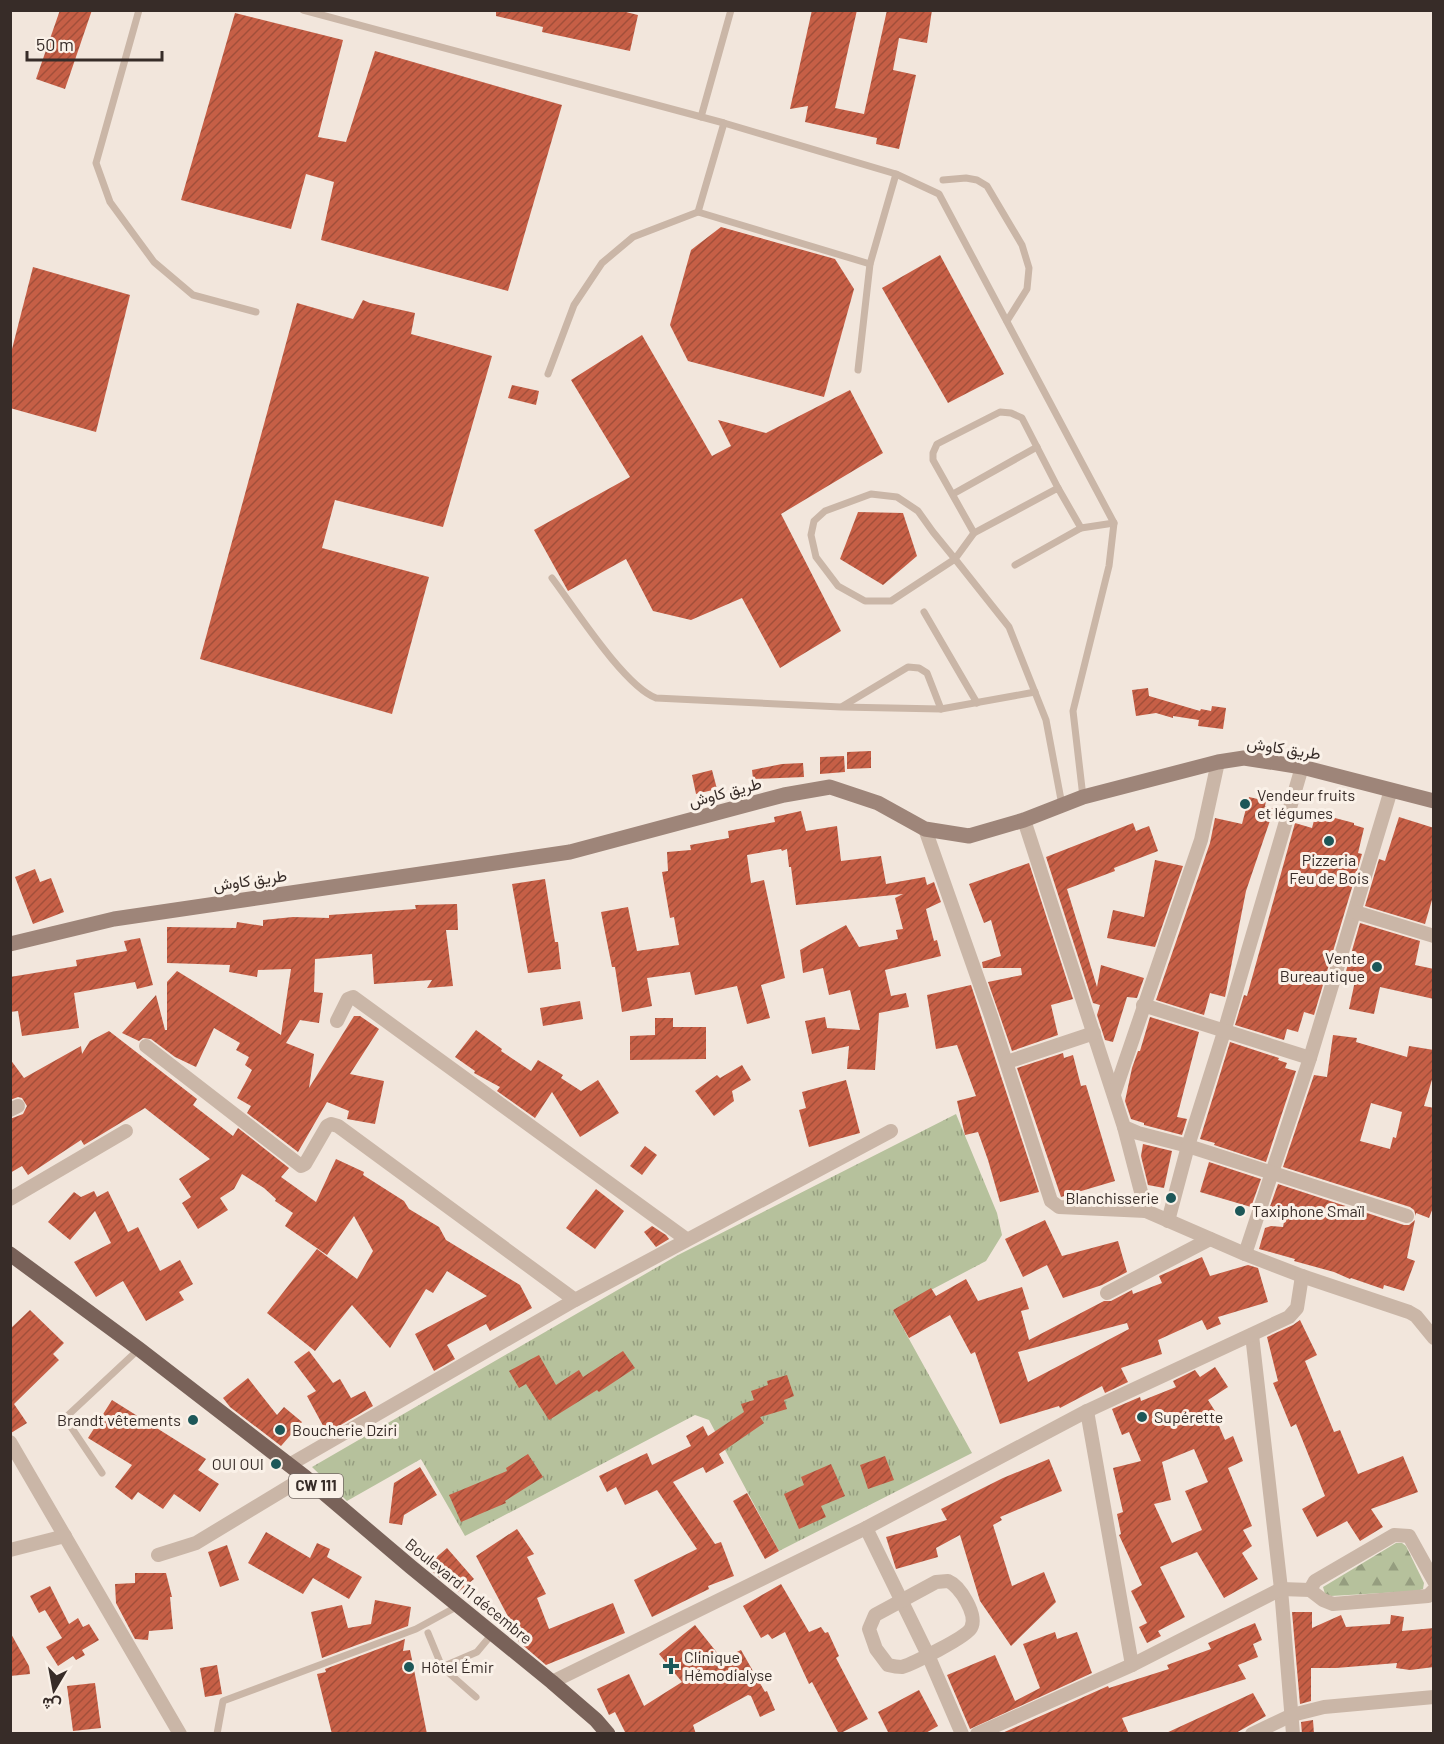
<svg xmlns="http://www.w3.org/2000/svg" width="1444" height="1744" viewBox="0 0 1444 1744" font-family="Barlow,Vazirmatn,sans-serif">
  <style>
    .grass { fill: url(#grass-tufts) }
    .forest { fill: url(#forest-firs) }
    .building { fill: url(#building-hatch); fill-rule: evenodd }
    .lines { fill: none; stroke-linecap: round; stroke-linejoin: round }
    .lane { stroke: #cab6a7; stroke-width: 7 }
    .street { stroke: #cab6a7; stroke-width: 14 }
    .secondary { stroke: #9e8579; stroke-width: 15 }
    .primary { stroke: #796259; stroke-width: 15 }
    .poi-dot { fill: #1d5758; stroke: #faf1e8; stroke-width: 2 }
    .labels { text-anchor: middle; stroke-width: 6; stroke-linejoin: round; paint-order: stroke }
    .shield { fill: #faf1e8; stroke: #726762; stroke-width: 1.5 }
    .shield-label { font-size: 15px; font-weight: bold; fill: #372c28 }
    .street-label { font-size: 16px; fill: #372c28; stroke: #faf1e8 }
    .poi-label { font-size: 16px; fill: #372c28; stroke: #faf1e8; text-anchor: start }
  </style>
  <defs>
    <pattern id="grass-tufts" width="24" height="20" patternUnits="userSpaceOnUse" patternTransform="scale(1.5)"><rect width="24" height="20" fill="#b6c19c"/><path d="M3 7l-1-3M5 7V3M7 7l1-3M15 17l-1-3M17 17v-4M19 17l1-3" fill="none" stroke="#959d7f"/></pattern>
    <pattern id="forest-firs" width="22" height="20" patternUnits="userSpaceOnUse" patternTransform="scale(1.5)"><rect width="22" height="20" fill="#b6c19c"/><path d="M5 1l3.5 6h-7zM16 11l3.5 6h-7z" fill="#959d7f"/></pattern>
    <pattern id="building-hatch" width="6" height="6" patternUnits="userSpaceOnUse" patternTransform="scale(1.5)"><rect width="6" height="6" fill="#c65f46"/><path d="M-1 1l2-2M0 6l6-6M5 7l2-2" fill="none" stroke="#a24f3a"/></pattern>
  </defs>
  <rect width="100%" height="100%" fill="#f2e6dc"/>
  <path class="grass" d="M956,1114L997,1213L1002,1235L986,1261L893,1310L972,1453L779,1551L709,1420L695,1415L465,1536L421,1459L347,1501L312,1467L678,1255Z"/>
  <path class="forest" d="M1396,1543H1402L1406,1546L1424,1583L1423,1589L1417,1591L1331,1596L1325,1594L1323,1587Z"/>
  <g class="building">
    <path d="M60,10H92L65,89L36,79Z"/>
    <path d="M496,10H618L638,15L630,51L542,32L543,27L496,16Z"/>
    <path d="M812,10H857L835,108L864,114L887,10H932L927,43L899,38L893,70L916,75L899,149L876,144L877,138L805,122L808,106L790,109Z"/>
    <path d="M235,13L343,40L318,137L346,142L375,51L562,105L508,291L321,240L334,182L306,174L291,229L181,200Z"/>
    <path d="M721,227L835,259L854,289L824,397L688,361L670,325L691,250Z"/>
    <path d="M940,255L1004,374L948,403L882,288Z"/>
    <path d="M33,267L130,295L96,432L10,408V357Z"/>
    <path d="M363,300L370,303L415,313L411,334L492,356L443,527L335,500L322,548L429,577L392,714L200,659L297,303L353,319Z"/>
    <path d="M642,335L712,456L731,446L718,420L766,433L850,390L883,453L781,514L841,631L780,668L742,598L691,620L653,611L626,559L568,591L534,530L630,477L571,380Z"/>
    <path d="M512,385L539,391L536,405L508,398Z"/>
    <path d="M858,512L903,513L917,556L883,585L840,559Z"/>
    <path d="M1148,688L1149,696L1200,711L1201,709L1211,711L1212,706L1226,708L1223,729L1198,726L1199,720L1173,716V718L1156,713L1136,716L1132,690Z"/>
    <path d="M871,751V768L847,769V752Z"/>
    <path d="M844,756L845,772L820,774V757Z"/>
    <path d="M803,763L804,777L753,779L752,770L782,764Z"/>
    <path d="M712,770L717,789L696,794L692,775Z"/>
    <path d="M1249,797L1266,801L1265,806L1274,809L1246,891L1225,997L1210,993L1204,1015L1156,1000L1210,843L1215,818L1242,824Z"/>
    <path d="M801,811L806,831L837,826L841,861L881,856L886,884L925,877L927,885L934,882L941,902L926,909L934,941L937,940L941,956L885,970L891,996L906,993L909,1007L879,1013L875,1070L847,1069L849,1046L812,1054L805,1021L825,1017L827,1028L860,1030L850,990L829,995L823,968L803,973L800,950L846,925L859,947L898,939L896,930L903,929L895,898L903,894L796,905L791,867H789L787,849L782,851L781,849L747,855L751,883L764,880L785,978L761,985L770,1018L747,1024L737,986L695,995L690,972L647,978L652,1006L622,1012L615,967H612L601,912L628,907L637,951L679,945L674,917L670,918L662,872L668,871L667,852L691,850L690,845L729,838L728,831L775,822L774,817Z"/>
    <path d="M1316,813L1354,823V825L1364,828L1358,853L1362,854L1314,1015L1304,1012L1298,1032L1287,1029L1284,1040L1235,1025L1244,995L1247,996L1295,823L1312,828Z"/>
    <path d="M1399,817L1434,828V893L1425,924L1365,906L1379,859L1385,861Z"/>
    <path d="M1133,823L1136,831L1149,826L1158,851L1114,868L1115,871L1067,889L1097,987L1101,965L1144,978L1137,998L1127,997L1113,1042L1105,1040L1097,1015L1100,1005L1093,1003L1046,857Z"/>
    <path d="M1155,860L1183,866L1155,947L1107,938L1113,910L1144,917Z"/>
    <path d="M1029,863L1073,999L1051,1005L1058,1035L1012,1051L988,982L1022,975L1021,968H983L982,962L1001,956L991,920L984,923L969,884Z"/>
    <path d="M35,869L40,882L51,878L64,912L33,924L15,877Z"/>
    <path d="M545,879L555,942H558L561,969L528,973L512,884Z"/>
    <path d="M457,904L458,930H446L453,986L427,988L432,980L374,984L372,954L315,959L314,992L323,993L319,1023L300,1020L286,1043L314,1054L309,1088L354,1016H360L379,1029L350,1074L384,1081L375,1124L347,1119L349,1111L327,1102L298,1152L247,1113L251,1106L237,1098L252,1070L245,1065L249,1057L236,1050L240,1043L214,1028L196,1067L175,1057L151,1039L143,1038L139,1041L122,1033L156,995L165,1030H167V982L177,971L281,1035L291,969L258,970L257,977L229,972L230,965L167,963V927L236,928L237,922L263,926V920L293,917L329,918V915L416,909L415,905Z"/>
    <path d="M1360,923L1420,941L1415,965L1434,969V999L1380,987L1374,1014L1349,1009L1355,981L1344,978Z"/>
    <path d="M140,938L153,985L137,989L135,982L74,993L79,1028L22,1036L18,1011L10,1012V977L77,966L76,960L127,951L124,941Z"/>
    <path d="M971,985L1039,1192L1000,1202L988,1160L978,1132L965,1135L957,1101L976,1096L957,1045L936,1049L927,995Z"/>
    <path d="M580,1001L583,1019L543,1026L540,1008Z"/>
    <path d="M1150,1017L1199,1032L1177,1117L1187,1119L1182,1135L1144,1125V1123L1131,1119L1125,1101L1132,1068L1138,1051H1140Z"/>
    <path d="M655,1018H673V1027H706V1059L630,1060V1036L655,1035Z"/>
    <path d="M476,1030L502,1049L501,1051L531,1071L538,1060L563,1075L561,1078L581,1091L598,1080L619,1113L580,1137L552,1092L535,1118L497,1091L500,1087L474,1073L475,1071L455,1057Z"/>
    <path d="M109,1031L197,1099L193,1105L233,1136L238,1128L289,1168L281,1177L316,1202L336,1159L364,1172L363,1175L404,1201L409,1209L439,1227L446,1240L520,1285L532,1308L490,1331L486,1324L447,1345L455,1359L434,1371L415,1334L487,1296L447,1271L433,1293L426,1289L390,1348L352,1305L315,1351L267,1313L317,1249L357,1279L373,1251L354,1216L327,1255L285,1226L293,1213L275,1201L276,1199L264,1188L242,1174L234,1189L220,1198L228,1210L198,1229L182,1203L191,1197L179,1179L210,1159L145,1108L84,1145L81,1140L28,1175L22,1166L10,1173V1119L23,1114L27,1106L22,1098L18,1097L10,1100V1059L24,1078L81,1046L82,1054L90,1041Z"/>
    <path d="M1333,1035L1357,1038L1356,1042L1407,1057L1409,1046L1434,1050V1073L1424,1106L1434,1108V1205L1429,1218L1416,1213V1216L1414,1210L1410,1207L1283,1167L1314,1075L1327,1077ZM1371,1103L1402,1112L1396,1138L1393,1137L1390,1149L1360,1141Z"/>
    <path d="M1230,1042L1279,1058L1278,1060L1287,1063L1285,1068L1296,1071L1266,1162L1214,1145L1215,1143L1200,1139Z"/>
    <path d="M1063,1053L1064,1058L1073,1055L1081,1086L1086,1085L1115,1181L1061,1197L1017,1068Z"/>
    <path d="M742,1065L751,1080L732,1091L734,1101L714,1116L695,1091L717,1075L720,1078Z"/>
    <path d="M846,1080L860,1133L809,1147L799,1110L806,1108L802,1092Z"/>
    <path d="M1143,1144L1172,1151L1164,1188L1148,1185L1141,1156Z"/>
    <path d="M645,1146L657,1155L642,1175L630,1166Z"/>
    <path d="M1209,1162L1261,1179L1251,1207L1200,1192Z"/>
    <path d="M1278,1184L1404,1225H1409L1415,1220L1407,1258L1415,1261L1404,1291L1384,1285L1383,1289L1351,1278L1350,1279L1334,1272L1294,1261L1295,1259L1259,1249L1265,1228L1271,1226L1283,1227L1285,1217L1268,1212Z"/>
    <path d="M596,1189L624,1211L595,1249L566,1228Z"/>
    <path d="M94,1191L97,1197L108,1191L128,1232L138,1227L160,1271L180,1260L193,1284L179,1292L184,1300L146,1321L123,1281L96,1297L74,1262L111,1243L95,1211L70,1240L48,1222L74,1192L81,1197Z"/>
    <path d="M1045,1220L1062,1256L1118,1241L1127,1272L1102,1285L1063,1298L1047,1265L1023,1277L1005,1239Z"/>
    <path d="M652,1226L666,1235L669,1239L656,1247L644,1232Z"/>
    <path d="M1202,1257L1210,1276L1248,1265L1258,1268L1268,1302L1218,1317L1221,1324L1207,1330L1202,1320L1158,1340L1162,1354L1121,1368L1128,1382L1105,1393L1102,1386L1060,1408L1059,1406L1000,1424L975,1352L971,1354L950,1315L909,1338L893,1310L931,1288L936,1296L966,1279L978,1301L1022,1287L1029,1309L1021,1311L1029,1340L1104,1301H1111L1132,1290L1133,1294L1162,1283L1159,1276ZM1127,1323L1129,1329L1028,1382L1018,1352Z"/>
    <path d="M30,1310L64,1343L53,1354L59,1360L14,1404L27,1423L11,1433L10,1329Z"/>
    <path d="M1300,1320L1317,1355L1305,1361L1334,1432L1340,1430L1358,1474L1403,1456L1418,1492L1371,1509L1383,1527L1360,1541L1347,1521L1317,1537L1302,1509L1325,1496L1296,1424L1291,1427L1273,1383L1278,1381L1267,1337L1293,1325Z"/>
    <path d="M309,1351L333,1383L340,1379L351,1398L365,1391L373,1406L327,1433L307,1396L316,1391L294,1362Z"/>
    <path d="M623,1351L635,1368L599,1392L597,1390L549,1420L526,1384L519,1388L509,1371L539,1355L556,1385L579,1370L583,1377Z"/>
    <path d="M1215,1367L1228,1387L1208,1400L1215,1411L1213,1412L1225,1440L1233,1436L1243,1461L1228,1468L1252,1526L1243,1530L1252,1546L1242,1553L1258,1579L1224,1598L1197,1552L1160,1567L1185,1617L1158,1631L1161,1636L1147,1643L1139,1627L1147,1623L1131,1591L1142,1585L1119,1535L1121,1534L1117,1514L1123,1512L1113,1468L1141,1461L1129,1432L1122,1435L1112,1409L1140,1397L1141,1401L1176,1387L1173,1381L1195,1370L1200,1377ZM1194,1449L1208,1482L1185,1491L1202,1530L1172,1543L1154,1504L1171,1500L1162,1462Z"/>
    <path d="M787,1375L794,1396L784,1400L787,1409L760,1417L764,1423L719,1454L724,1463L706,1473L703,1467L673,1482L715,1544L721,1542L734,1576L708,1586L709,1589L652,1617L634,1580L697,1549L657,1490L625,1505L616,1487L607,1492L599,1476L647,1453L652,1465L691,1446L686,1436L703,1426L708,1436L744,1412L741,1404L754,1400L751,1391L768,1385L767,1381Z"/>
    <path d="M248,1378L277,1415L284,1407L302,1422L281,1446L230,1407L223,1398Z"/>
    <path d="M112,1400L206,1459L198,1470L219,1484L200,1512L174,1494L163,1509L138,1492L132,1500L115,1487L132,1465L88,1438Z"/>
    <path d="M528,1454L543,1477L505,1501L506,1503L461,1522L449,1495L507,1471L506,1468Z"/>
    <path d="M885,1456L894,1480L868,1489L860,1465Z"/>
    <path d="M1049,1459L1062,1491L1000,1517L1002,1520L993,1525L1012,1586L1044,1572L1056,1602L1011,1646L980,1601L960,1535L936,1548L938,1557L896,1569L886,1537L947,1520L941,1509L1003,1478Z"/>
    <path d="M831,1464L845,1496L821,1506L826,1517L799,1529L784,1494L804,1485L801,1477Z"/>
    <path d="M420,1467L437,1495L404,1515L402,1525L389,1523L394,1483Z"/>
    <path d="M747,1493L779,1551L765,1559L733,1501Z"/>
    <path d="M517,1529L534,1554L527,1557L546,1594L537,1598L549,1629L613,1603L625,1633L546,1665L519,1642L512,1624L476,1556Z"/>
    <path d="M266,1532L310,1558L317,1543L330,1549L327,1557L362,1577L349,1599L313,1578L303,1594L248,1563Z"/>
    <path d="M227,1545L239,1580L220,1587L208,1552Z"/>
    <path d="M447,1548L474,1579L458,1592L444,1579L442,1580L426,1566Z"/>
    <path d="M135,1573H166L172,1597H170L173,1629L149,1631L148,1640L135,1639L116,1603L115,1584L135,1583Z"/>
    <path d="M781,1584L809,1632L821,1627L825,1633L828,1632L839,1656L836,1658L868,1719L839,1734L812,1682L809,1684L785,1632L772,1639L768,1634L761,1638L743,1606Z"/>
    <path d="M50,1586L69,1624L78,1618L83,1627L89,1624L99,1640L82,1650L85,1655L76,1660L73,1656L58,1666L46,1647L62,1638L45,1610L39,1613L30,1596Z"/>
    <path d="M375,1600L411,1607L408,1626L322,1658L311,1612L342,1605L348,1628L371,1624Z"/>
    <path d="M1292,1612H1312V1628L1341,1615L1346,1627L1390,1624L1391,1615L1404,1617L1402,1631L1434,1628V1667L1410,1670L1396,1668L1397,1663L1336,1668H1311V1701L1300,1704Z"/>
    <path d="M1255,1623L1262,1640L1253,1644L1258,1657L1238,1665L1246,1679L1122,1718L1129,1734H1000L1108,1686L1109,1688L1169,1669L1167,1665L1211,1649L1208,1643Z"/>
    <path d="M695,1625L722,1659L741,1650L765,1692L767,1691L775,1710L760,1717L751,1696L748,1695L693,1725L696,1734H626L615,1712L609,1715L597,1689L629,1674L644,1706L682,1682L659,1654Z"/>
    <path d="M10,1632L29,1666L30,1674L10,1676Z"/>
    <path d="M1055,1632L1057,1639L1077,1632L1092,1673L970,1729L947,1675L995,1655L1015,1701L1040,1688L1023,1644Z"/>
    <path d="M405,1639L403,1651L410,1650L427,1734H332L317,1674L326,1672L325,1669Z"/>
    <path d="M217,1665L222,1694L205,1697L200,1668Z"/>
    <path d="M95,1683L101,1728L73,1731L67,1686Z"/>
    <path d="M919,1690L938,1726L924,1734H889L878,1712Z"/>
    <path d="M1253,1693L1266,1716L1234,1734H1164Z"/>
    <path d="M1313,1720L1314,1734H1302L1301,1722Z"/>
  </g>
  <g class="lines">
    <g class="lane">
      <path d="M139,10L96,163L110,202L154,262L193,295L256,312"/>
      <path d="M303,10L724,123L896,174L939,194L1114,523L1109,566L1073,711L1083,797"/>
      <path d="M701,117L731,10"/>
      <path d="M943,180L966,178L977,180L987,186L1022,245L1029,268L1027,289L1007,321"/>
      <path d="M698,212L724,123"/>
      <path d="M858,370L870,264"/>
      <path d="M548,374L574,305L602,263L633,237L698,212L870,264L896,174"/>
      <path d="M953,494L1037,447"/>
      <path d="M974,533L933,460V453L937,444L1000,412L1011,413L1022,418L1058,488"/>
      <path d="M1015,565L1081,528L1114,523"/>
      <path d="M552,578C574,607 624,686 656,698L841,707L941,709L1035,692"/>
      <path d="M924,612L977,703"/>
      <path d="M843,706L908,667L919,668L927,673L941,709"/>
      <path d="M1062,805L1046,720L1009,627L955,559L933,532L918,511L897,497L871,494L825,511L814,521L811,535L816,557L838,586L865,601H891L955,559L974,533L1058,488L1081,528"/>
      <path d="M102,1473L65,1418L139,1349"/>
      <path d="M428,1633L442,1667L476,1697"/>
      <path d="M442,1667L477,1652L492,1634"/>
      <path d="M217,1734L223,1701L416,1629L458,1606"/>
    </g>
    <g class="street">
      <path d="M1391,790L1310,1058L1245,1254L1302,1276L1409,1312L1416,1316L1434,1338"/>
      <path d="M1024,820L1124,1127L1138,1133L1188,1146L1224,1032L1302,767"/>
      <path d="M925,829L991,1016L1051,1201L1059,1207L1146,1211"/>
      <path d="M1355,912L1434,936"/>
      <path d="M1143,1005L1310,1058"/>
      <path d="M337,1021L348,999L353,997L686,1239"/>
      <path d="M146,1046L301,1166L305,1164L327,1126L331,1124L338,1126L575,1300"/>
      <path d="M1007,1062L1094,1033"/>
      <path d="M1114,1094L1201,840L1218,762"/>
      <path d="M10,1110L18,1106"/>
      <path d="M1124,1127L1146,1211L1245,1254"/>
      <path d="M10,1199L126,1131"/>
      <path d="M1168,1221L1188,1146L1407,1216"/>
      <path d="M1107,1293L1210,1239"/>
      <path d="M1252,1335L1281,1589L1293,1734"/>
      <path d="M1087,1411L1132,1665"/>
      <path d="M10,1442L180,1734"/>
      <path d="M289,1465L575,1300L891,1131"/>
      <path d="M866,1528L928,1655L962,1734"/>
      <path d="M10,1550L65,1536"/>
      <path d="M158,1555L196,1543L305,1477"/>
      <path d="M948,1581C960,1586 978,1615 971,1628C967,1637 912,1664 902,1667C897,1667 892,1666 888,1665L876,1649L869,1629L875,1615L936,1582Z"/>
      <path d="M1310,1590L1315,1581L1394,1535L1409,1536L1434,1581"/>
      <path d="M552,1682L866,1528L1087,1411L1289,1317L1297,1308L1302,1276"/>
      <path d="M977,1734L1132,1665L1281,1589L1310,1590L1323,1600L1333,1604L1428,1596L1434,1590"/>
      <path d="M1252,1734L1292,1715L1324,1707L1434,1697"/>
    </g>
    <path class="secondary" d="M10,944L114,919L570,852L784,795L830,787L878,803L925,829L969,836L1024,820L1083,797L1218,762L1244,758L1302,767L1434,801"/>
    <path class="primary" d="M10,1254L139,1349L305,1477L411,1567L552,1682L596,1720L608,1734"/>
  </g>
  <g class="poi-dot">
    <circle cx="1245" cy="804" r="6"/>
    <circle cx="1329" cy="841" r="6"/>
    <circle cx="1377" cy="967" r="6"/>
    <circle cx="1171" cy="1198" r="6"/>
    <circle cx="1240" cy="1211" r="6"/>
    <circle cx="1142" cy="1417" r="6"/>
    <circle cx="193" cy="1420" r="6"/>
    <circle cx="280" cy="1430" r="6"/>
    <circle cx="276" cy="1464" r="6"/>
    <path d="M668 1657h6v6h6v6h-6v6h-6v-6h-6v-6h6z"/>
    <circle cx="409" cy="1667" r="6"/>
  </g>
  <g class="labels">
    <rect class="shield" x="289" y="1474" width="54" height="24" rx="4.5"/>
    <g class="shield-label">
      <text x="316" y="1491">CW 111</text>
    </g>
    <g class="street-label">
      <text transform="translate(1284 748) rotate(9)" y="6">طريق كاوش</text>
      <text transform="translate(725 792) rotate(-15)" y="6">طريق كاوش</text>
      <text transform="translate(250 880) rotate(-8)" y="6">طريق كاوش</text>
      <text transform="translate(469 1591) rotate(39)" y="6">Boulevard 11 décembre</text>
    </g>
    <g class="poi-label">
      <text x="1257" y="801">Vendeur fruits<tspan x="1257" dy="18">et légumes</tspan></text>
      <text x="1329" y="866" text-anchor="middle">Pizzeria<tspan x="1329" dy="18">Feu de Bois</tspan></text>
      <text x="1365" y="964" text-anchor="end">Vente<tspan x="1365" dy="18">Bureautique</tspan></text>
      <text x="1159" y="1204" text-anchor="end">Blanchisserie</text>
      <text x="1252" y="1217">Taxiphone Smaïl</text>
      <text x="1154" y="1423">Supérette</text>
      <text x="181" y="1426" text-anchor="end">Brandt vêtements</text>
      <text x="292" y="1436">Boucherie Dziri</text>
      <text x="264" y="1470" text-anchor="end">OUI OUI</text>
      <text x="684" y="1663">Clinique<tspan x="684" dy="18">Hémodialyse</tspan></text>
      <text x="421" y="1673">Hôtel Émir</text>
    </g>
  </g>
  <rect width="1444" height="1744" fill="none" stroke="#372c28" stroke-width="24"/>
  <g transform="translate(54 1690) rotate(190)" stroke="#faf1e8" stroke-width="4.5" paint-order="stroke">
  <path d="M0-4.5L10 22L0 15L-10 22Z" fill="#372c28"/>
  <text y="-9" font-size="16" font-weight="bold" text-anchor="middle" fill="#372c28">ش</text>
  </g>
  <path d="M27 51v9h135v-9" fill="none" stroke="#372c28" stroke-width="3"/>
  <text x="36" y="51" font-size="18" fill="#372c28" stroke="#faf1e8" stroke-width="4.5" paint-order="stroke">50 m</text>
</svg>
